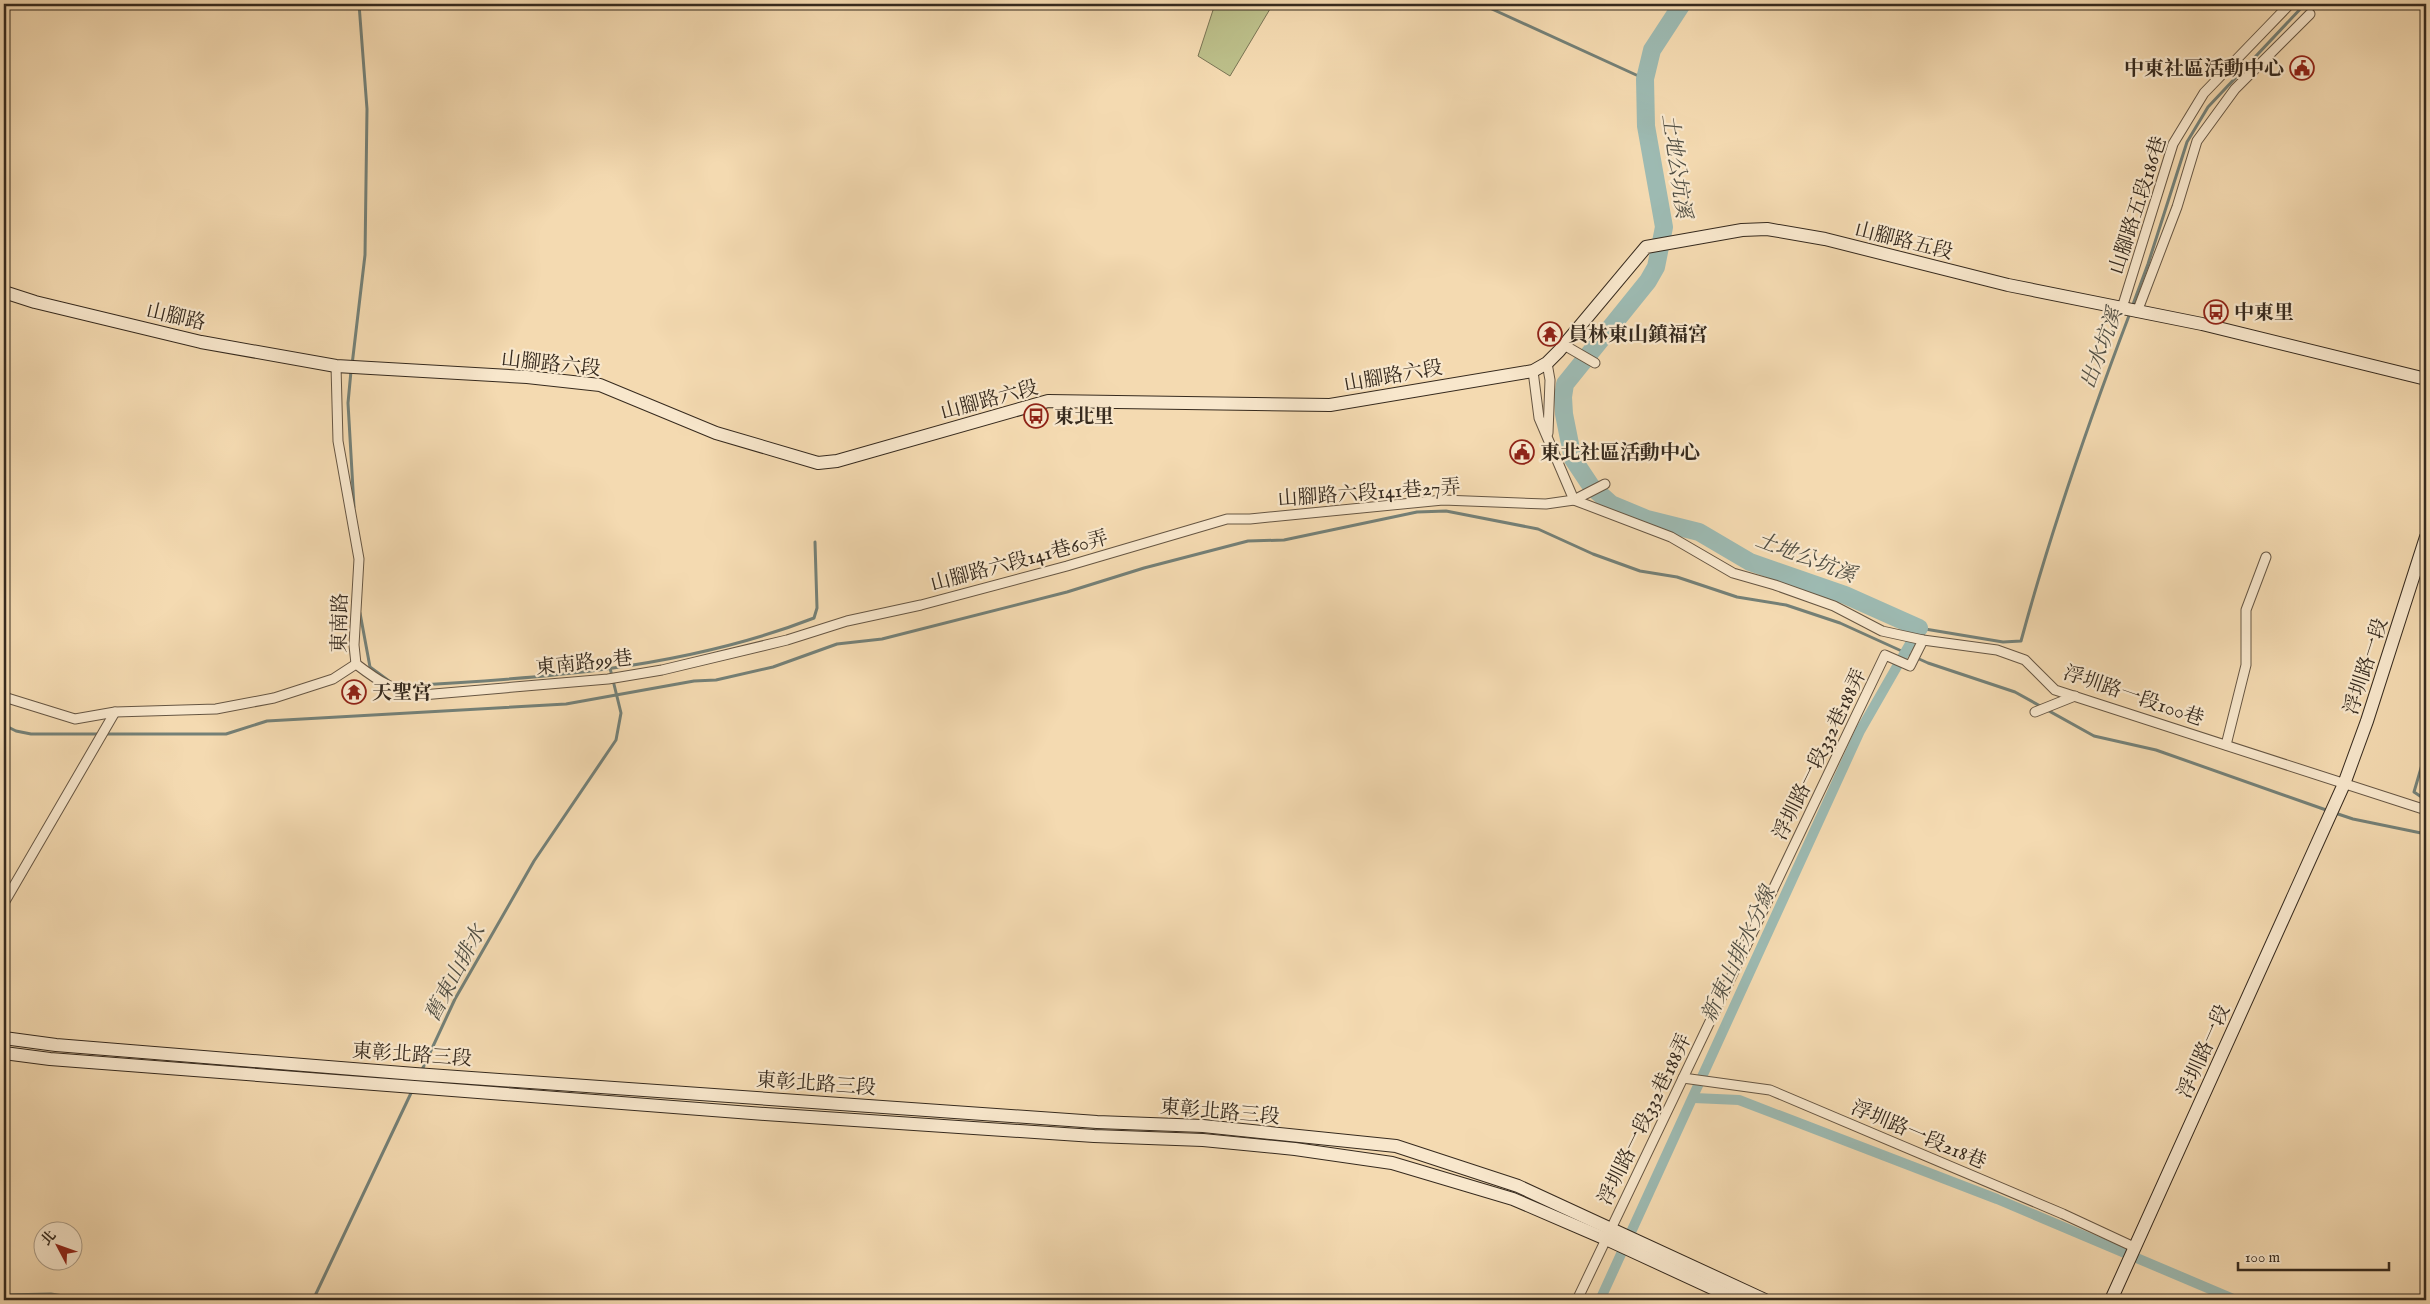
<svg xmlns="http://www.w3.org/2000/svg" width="2430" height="1304" viewBox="0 0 2430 1304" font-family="'IM FELL English','Noto Serif TC',serif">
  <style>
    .green { fill: #bcbf8a; stroke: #797454 }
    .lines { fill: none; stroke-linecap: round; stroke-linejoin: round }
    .stream { stroke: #748077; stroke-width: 3 }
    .canal { stroke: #9dbab2; stroke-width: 10 }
    .river { stroke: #9dbab2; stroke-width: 18 }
    .street-casing { stroke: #665643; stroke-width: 11 }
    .secondary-casing { stroke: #362a1e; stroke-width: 14 }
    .street { stroke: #f8e7cc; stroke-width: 9 }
    .secondary { stroke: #f8e7cc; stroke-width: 12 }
    .labels { text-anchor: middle; stroke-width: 4.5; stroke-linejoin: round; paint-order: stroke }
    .poi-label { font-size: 20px; font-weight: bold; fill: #362a1e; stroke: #f8e7cc; text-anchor: start }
    .street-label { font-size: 20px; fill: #362a1e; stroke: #f8e7cc }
    .water-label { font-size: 21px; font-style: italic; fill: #504e43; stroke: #f8e7cc }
  </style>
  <rect width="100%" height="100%" fill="#f4dab1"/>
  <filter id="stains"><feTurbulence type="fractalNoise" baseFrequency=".004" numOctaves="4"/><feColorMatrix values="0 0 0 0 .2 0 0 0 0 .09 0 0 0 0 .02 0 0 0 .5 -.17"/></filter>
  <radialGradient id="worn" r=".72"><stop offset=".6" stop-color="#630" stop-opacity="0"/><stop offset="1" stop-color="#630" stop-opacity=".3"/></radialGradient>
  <path class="green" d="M1215,4H1273L1230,76L1198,56Z"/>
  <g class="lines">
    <g class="stream">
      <path d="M1481,4L1645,79"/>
      <path d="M2132,307L2148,264L2187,142L2208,107L2305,4"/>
      <path d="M352,365L365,255L367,109L359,4"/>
      <path d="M351,371L348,403L354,507"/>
      <path d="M360,613L370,667L389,681"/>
      <path d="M1919,628L2003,642L2021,641C2051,530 2089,421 2130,313"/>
      <path d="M398,686C538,679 683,669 814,618L817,608L815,542"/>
      <path d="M4,725L16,731L31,734H226L267,721L566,704L694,681L716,680L773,667L837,644L882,639L1067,592L1144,568L1248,541L1284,540L1417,512L1446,511L1538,529L1593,554L1640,571L1677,577L1737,597L1786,605L1840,623L1928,663L2015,692L2094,736L2156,750L2329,811"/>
      <path d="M2426,751L2414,792L2426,800"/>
      <path d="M2335,813L2353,819L2426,834"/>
      <path d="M421,1072L455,999L534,861L616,740L621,713L610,668"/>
      <path d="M4,1295L51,1294L88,1300"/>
      <path d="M313,1300L412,1091"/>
    </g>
    <g class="canal">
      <path d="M1694,1098L1739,1100L1997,1199L2236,1300"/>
      <path d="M1600,1300L1860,731L1919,628"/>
    </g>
    <path class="river" d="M1682,4L1652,50L1645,79L1646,126L1664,227L1656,267L1648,281L1565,384L1563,397L1564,414L1573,459L1591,486L1611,504L1647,519L1699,532L1750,562L1845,595L1919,628"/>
    <g class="street-casing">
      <g id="street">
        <path d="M2122,308L2173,144L2204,93L2290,4"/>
        <path d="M2137,312L2177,207L2197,141L2235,89L2310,14"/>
        <path d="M1564,345L1595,363"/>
        <path d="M1547,363L1550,380L1548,433"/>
        <path d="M336,366L338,441L359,559L354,645L356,664"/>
        <path d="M1533,371L1539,418L1574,500L1671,537L1733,573L1775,585L1834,606L1882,631L1923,640L1997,650L2025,660L2055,690L2426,810"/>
        <path d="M356,664C381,683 390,689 422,695L608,679L662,670L787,640L847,621L921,605L1067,566L1227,519H1250L1443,500L1546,504L1574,500L1605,484"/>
        <path d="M4,697L75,719L115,712L216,709L274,698L333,679L356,664"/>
        <path d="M2035,712L2075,696"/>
        <path d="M2226,745L2246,665V610L2266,557"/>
        <path d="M4,903L115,712"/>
        <path d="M1683,1078L1770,1090L2063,1214L2134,1247"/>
        <path d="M1577,1300L1885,655L1910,666L1923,640"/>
      </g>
    </g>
    <g class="secondary-casing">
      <g id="secondary">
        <path d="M4,292L35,302L201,342L336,366L527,377L600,385L716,433L818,463L837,461L1048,401L1330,405L1533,371L1547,363L1559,351L1646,247L1742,230L1767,229L1825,239L2008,285L2202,324L2426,379"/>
        <path d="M4,1038L56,1045L415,1074L1097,1122L1203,1126L1396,1146L1518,1186L1765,1300"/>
        <path d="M4,1053L50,1059L765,1114L1094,1136L1203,1140L1295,1149L1392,1163L1513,1199L1606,1239L1738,1300"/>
        <path d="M2111,1300L2344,784L2367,721L2426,537"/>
      </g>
    </g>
    <use href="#street" class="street"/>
    <use href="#secondary" class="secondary"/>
  </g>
  <defs>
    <g id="civic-ring" transform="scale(1.25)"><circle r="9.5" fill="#f8e7cc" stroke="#8f2418" stroke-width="1.5"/><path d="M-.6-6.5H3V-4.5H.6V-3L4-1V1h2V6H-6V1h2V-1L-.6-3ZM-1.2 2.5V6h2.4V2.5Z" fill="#8f2418"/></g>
    <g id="bus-ring" transform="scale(1.25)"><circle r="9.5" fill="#f8e7cc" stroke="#8f2418" stroke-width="1.5"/><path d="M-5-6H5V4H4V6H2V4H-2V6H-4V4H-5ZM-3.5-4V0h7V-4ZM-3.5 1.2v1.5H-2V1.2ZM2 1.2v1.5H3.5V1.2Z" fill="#8f2418"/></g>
    <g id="temple-ring" transform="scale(1.25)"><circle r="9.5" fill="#f8e7cc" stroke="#8f2418" stroke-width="1.5"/><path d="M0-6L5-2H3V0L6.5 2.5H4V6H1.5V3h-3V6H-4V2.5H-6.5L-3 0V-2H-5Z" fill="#8f2418"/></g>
  </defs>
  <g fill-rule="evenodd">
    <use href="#civic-ring" x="2302" y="68"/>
    <use href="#bus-ring" x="2216" y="312"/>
    <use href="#temple-ring" x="1550" y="334"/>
    <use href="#bus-ring" x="1036" y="416"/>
    <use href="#civic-ring" x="1522" y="452"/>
    <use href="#temple-ring" x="354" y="692"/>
  </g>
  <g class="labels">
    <g class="poi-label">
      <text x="2284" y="75" text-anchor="end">中東社區活動中心</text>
      <text x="2234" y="319">中東里</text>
      <text x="1568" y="341">員林東山鎮福宮</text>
      <text x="1054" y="423">東北里</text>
      <text x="1540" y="459">東北社區活動中心</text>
      <text x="372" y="699">天聖宮</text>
    </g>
    <g class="street-label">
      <text transform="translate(2137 205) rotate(-72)" y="7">山腳路五段186巷</text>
      <text transform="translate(1904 240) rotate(14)" y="7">山腳路五段</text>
      <text transform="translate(176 316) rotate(13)" y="7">山腳路</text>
      <text transform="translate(551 363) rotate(6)" y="7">山腳路六段</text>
      <text transform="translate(1393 375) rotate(-10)" y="7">山腳路六段</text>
      <text transform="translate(989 399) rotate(-15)" y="7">山腳路六段</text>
      <text transform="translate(1369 492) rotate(-4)" y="7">山腳路六段141巷27弄</text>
      <text transform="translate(1019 560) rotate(-15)" y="7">山腳路六段141巷60弄</text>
      <text transform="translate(339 623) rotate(-89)" y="7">東南路</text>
      <text transform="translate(584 662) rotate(-6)" y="7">東南路99巷</text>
      <text transform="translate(2365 666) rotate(-72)" y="7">浮圳路一段</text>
      <text transform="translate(2134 695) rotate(19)" y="7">浮圳路一段100巷</text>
      <text transform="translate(1819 754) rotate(-64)" y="7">浮圳路一段332巷188弄</text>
      <text transform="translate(2203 1051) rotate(-66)" y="7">浮圳路一段</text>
      <text transform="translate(412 1054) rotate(4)" y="7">東彰北路三段</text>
      <text transform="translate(816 1083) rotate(4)" y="7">東彰北路三段</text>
      <text transform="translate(1220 1111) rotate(5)" y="7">東彰北路三段</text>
      <text transform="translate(1644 1119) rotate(-64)" y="7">浮圳路一段332巷188弄</text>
      <text transform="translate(1919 1134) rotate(23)" y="7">浮圳路一段218巷</text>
    </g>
    <g class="water-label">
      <text transform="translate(1677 166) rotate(82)" y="7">土地公坑溪</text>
      <text transform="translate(2101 348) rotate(-70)" y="7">出水坑溪</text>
      <text transform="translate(1806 557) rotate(21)" y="7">土地公坑溪</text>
      <text transform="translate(1738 954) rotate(-65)" y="7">新東山排水分線</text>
      <text transform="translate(455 973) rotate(-62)" y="7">舊東山排水</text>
    </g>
  </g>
  <rect width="2430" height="1304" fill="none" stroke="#f4dab1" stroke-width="20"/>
  <rect x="5" y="5" width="2420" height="1294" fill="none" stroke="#362a1e" stroke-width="2.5"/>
  <rect x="10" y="10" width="2410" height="1284" fill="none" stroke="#362a1e"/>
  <g transform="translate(58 1246) rotate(311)"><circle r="24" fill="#f8e7cc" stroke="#aa9b86"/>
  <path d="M0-4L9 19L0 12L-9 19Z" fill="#8f2418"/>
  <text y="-8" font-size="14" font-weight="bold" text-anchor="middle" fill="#362a1e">北</text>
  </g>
  <path d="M2238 1262v8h151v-8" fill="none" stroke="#362a1e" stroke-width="2.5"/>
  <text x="2245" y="1262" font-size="15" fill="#362a1e" stroke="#f8e7cc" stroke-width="4" paint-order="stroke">100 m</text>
  <rect width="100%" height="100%" filter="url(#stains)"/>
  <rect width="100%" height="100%" fill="url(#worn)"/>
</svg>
